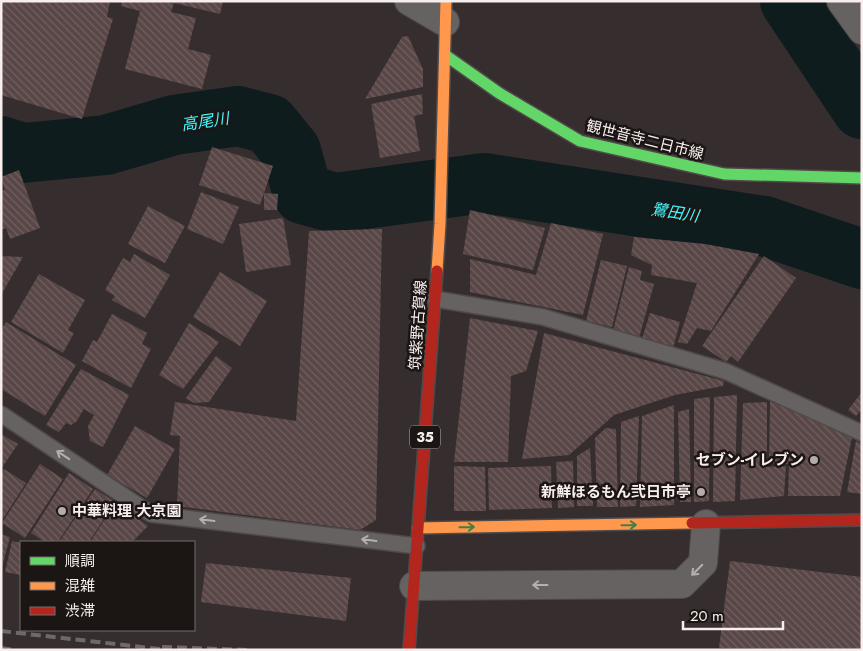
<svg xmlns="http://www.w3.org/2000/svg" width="863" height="651" viewBox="0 0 863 651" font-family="Jost,'Noto Sans JP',sans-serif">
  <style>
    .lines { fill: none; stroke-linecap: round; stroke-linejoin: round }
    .river { stroke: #0e1c1d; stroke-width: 60 }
    .building { fill: url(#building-back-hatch) }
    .lane-casing { stroke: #504a4a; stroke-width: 18 }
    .street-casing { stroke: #504a4a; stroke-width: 30 }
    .fast-casing { stroke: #504a4a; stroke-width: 14 }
    .slow-casing { stroke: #504a4a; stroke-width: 14 }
    .jam-casing { stroke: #504a4a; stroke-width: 14 }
    .lane { stroke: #666262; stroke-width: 15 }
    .street { stroke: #666262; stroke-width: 28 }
    .fast { stroke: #63d668; stroke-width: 11 }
    .slow { stroke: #ff974d; stroke-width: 11 }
    .jam { stroke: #b3261e; stroke-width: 11 }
    .rail { stroke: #6e6a6a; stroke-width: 4; stroke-dasharray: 10 5; stroke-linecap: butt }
    .oneway { stroke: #b6afaf }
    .oneway2 { stroke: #437f42 }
    .poi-dot { fill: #b4abab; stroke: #1b1514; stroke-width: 2 }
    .labels { text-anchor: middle; stroke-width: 5; stroke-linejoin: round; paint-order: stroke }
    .shield { fill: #1b1514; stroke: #b6adad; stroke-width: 1 }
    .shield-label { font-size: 14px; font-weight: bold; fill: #f8eeee }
    .street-label { font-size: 15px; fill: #f8eeee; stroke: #1b1514 }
    .poi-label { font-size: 15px; font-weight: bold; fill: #f8eeee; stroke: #1b1514; text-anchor: end }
    .water-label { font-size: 16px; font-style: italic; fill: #42f9fe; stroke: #1b1514 }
  </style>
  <defs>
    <pattern id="building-back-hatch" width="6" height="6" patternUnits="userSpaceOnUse" patternTransform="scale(1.25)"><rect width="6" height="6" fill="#594646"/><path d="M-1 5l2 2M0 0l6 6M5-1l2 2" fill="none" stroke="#726161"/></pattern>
  </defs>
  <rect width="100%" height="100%" fill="#362e2e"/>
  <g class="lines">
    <g class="river">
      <path d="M790,1L862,109"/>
      <path d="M1,146L23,153L106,145L174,125L238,116L269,124L291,151L303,194L335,203L484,183L764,226L862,259"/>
    </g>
  </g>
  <g class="building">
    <path d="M1,1H110L107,17L113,19L82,119L1,95Z"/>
    <path d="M122,1H223L220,14L174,3L171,12L196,18L188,49L211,55L202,89L125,69L140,11L121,6Z"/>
    <path d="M408,36L423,69V87L365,99L402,37Z"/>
    <path d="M422,94L423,114L414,116L420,151L380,158L371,104Z"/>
    <path d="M212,147L273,166L260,205L199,185Z"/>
    <path d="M19,170L40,228L10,239L6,228L1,230V191L5,190L1,177Z"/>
    <path d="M201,192L239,207L223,244L187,229Z"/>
    <path d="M264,193L278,194L277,210H264Z"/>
    <path d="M148,206L185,226L165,263L128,244Z"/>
    <path d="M470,210L545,228L533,270L463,254Z"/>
    <path d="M283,218L291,265L246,272L239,224Z"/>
    <path d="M551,223L603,234L583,315L470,292V259L536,275Z"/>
    <path d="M382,229L376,520L360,530L177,506L180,436L170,435L175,402L296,421L309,231Z"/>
    <path d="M634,237L705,244L759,254L711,331L697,328L687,344L678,342L697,283L651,275L652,265L631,255Z"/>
    <path d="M134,254L170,275L145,318L112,300L115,296L105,290L123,258L130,262Z"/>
    <path d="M1,256L23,257L1,295Z"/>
    <path d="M764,256L796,278L738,362L731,356L726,362L702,346Z"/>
    <path d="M601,260L627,266L612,327L586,321Z"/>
    <path d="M629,267L642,271L640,280L654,284L639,338L613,331Z"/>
    <path d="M220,272L267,301L240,346L193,317Z"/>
    <path d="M39,274L85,300L68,330L74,333L63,353L11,322Z"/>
    <path d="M650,313L680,322L673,348L642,339Z"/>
    <path d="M112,314L147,333L142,344L151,349L131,388L82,361L93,340L97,342Z"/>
    <path d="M470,318L538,331L526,371L511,376L508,462H454Z"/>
    <path d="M6,322L76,365L45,416L1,389V330Z"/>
    <path d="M189,323L219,342L183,389L159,375Z"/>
    <path d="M544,333L724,381L723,386L675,395L614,415L569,455L522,459Z"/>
    <path d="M216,356L232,368L209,402L194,403L186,398Z"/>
    <path d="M81,369L129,395L103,447L90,441L88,426L94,415L84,409L76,422L71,425L66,423L59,432L46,425Z"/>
    <path d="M862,392V409L856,416L848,410Z"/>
    <path d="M737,395L735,501L713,502L714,397Z"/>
    <path d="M710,397L709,501L694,502V399Z"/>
    <path d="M770,401L852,437L840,496H788L789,464H769Z"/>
    <path d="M767,402V467L786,466L784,496L740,500L743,403Z"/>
    <path d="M674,405V505L640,507L642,416Z"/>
    <path d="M689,409L691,502H680L678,412Z"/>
    <path d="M639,416L636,506L620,507L621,422Z"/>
    <path d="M135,426L175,449L147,498L107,475Z"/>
    <path d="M606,428L616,429L618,507H597L595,438Z"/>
    <path d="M1,434L18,444L1,469Z"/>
    <path d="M856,441L862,444V494L847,492Z"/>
    <path d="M590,448L593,506H577V456Z"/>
    <path d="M573,461L574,507L558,508L556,462Z"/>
    <path d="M40,464L63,479L25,538L2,523Z"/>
    <path d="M454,466L485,467L486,511H454Z"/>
    <path d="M551,466L552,508L489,510L488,468Z"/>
    <path d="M4,469L26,483L1,522V474Z"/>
    <path d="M69,473L93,489L58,542H45L31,533Z"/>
    <path d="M95,489L115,502L89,542H59Z"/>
    <path d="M116,502L148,526L132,542H90Z"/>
    <path d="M1,534L10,537L2,567H1Z"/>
    <path d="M12,541L21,543V575L5,572Z"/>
    <path d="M730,561L862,577V650L719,648Z"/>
    <path d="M206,563L351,578L346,621L201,602Z"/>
  </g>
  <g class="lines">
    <g class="lane-casing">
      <g id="lane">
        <path d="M435,299L543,317L725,371L862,433"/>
        <path d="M1,414L151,514L417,546"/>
      </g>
    </g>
    <g class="street-casing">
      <g id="street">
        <path d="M409,1L445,22"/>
        <path d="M841,1L862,30"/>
        <path d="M414,586L682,584L703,563L706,524"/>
      </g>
    </g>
    <g class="fast-casing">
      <path id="fast" d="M445,55L499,93L580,141L724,174L862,178"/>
    </g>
    <g class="slow-casing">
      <g id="slow">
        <path d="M437,271L440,224L446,1"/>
        <path d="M418,528L692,523"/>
      </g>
    </g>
    <g class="jam-casing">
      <g id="jam">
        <path d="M692,523L862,520"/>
        <path d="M409,650L437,271"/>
      </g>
    </g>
    <use href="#lane" class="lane"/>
    <use href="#street" class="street"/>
    <use href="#fast" class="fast"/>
    <use href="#slow" class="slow"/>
    <use href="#jam" class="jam"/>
    <g class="rail">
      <path d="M1,631L168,650"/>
      <path d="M162,647L249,650"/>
      <path d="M1,648L15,650"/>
    </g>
  </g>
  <defs><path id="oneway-shaft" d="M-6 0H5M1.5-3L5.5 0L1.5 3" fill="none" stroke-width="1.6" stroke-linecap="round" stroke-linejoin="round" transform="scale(1.25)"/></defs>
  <g class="oneway">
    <use href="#oneway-shaft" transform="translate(63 455) rotate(-147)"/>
    <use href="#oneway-shaft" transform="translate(207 520) rotate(-173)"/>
    <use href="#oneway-shaft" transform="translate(369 540) rotate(-173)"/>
    <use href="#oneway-shaft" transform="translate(697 570) rotate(135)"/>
    <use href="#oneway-shaft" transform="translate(540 585) rotate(180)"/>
  </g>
  <g class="oneway2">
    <use href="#oneway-shaft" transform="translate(629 525) rotate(-1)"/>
    <use href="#oneway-shaft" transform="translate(467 527) rotate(-1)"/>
  </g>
  <g class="poi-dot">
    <circle cx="814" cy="460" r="5"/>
    <circle cx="701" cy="492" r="5"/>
    <circle cx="62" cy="511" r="5"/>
  </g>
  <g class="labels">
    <rect class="shield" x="410" y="425.5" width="30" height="23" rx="4"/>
    <g class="shield-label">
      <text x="425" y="442">35</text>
    </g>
    <g class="street-label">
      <text transform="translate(645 140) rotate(14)" y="5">観世音寺二日市線</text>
      <text transform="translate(418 325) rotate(-86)" y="5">筑紫野古賀線</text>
    </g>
    <g class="poi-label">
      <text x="804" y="465">セブン-イレブン</text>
      <text x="691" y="497">新鮮ほるもん弐日市亭</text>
      <text x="72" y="516" text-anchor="start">中華料理 大京園</text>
    </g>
    <g class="water-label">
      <text transform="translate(205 121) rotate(-8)" y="6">高尾川</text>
      <text transform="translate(675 212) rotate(9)" y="6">鷺田川</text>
    </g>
  </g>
  <rect width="863" height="651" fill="none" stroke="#f8eeee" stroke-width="5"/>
  <rect x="20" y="541" width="175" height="90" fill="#1b1514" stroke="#736c6b"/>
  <rect x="30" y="557" width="25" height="8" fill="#63d668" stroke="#736c6b"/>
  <text x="65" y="566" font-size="15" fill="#f8eeee">順調</text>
  <rect x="30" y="582" width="25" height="8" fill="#ff974d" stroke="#736c6b"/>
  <text x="65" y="591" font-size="15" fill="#f8eeee">混雑</text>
  <rect x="30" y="607" width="25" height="8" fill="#b3261e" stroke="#736c6b"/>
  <text x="65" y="616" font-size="15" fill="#f8eeee">渋滞</text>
  <path d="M683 621v8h100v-8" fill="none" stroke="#f8eeee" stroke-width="2.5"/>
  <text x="690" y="621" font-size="15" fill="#f8eeee" stroke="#1b1514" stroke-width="4" paint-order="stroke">20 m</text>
</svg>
